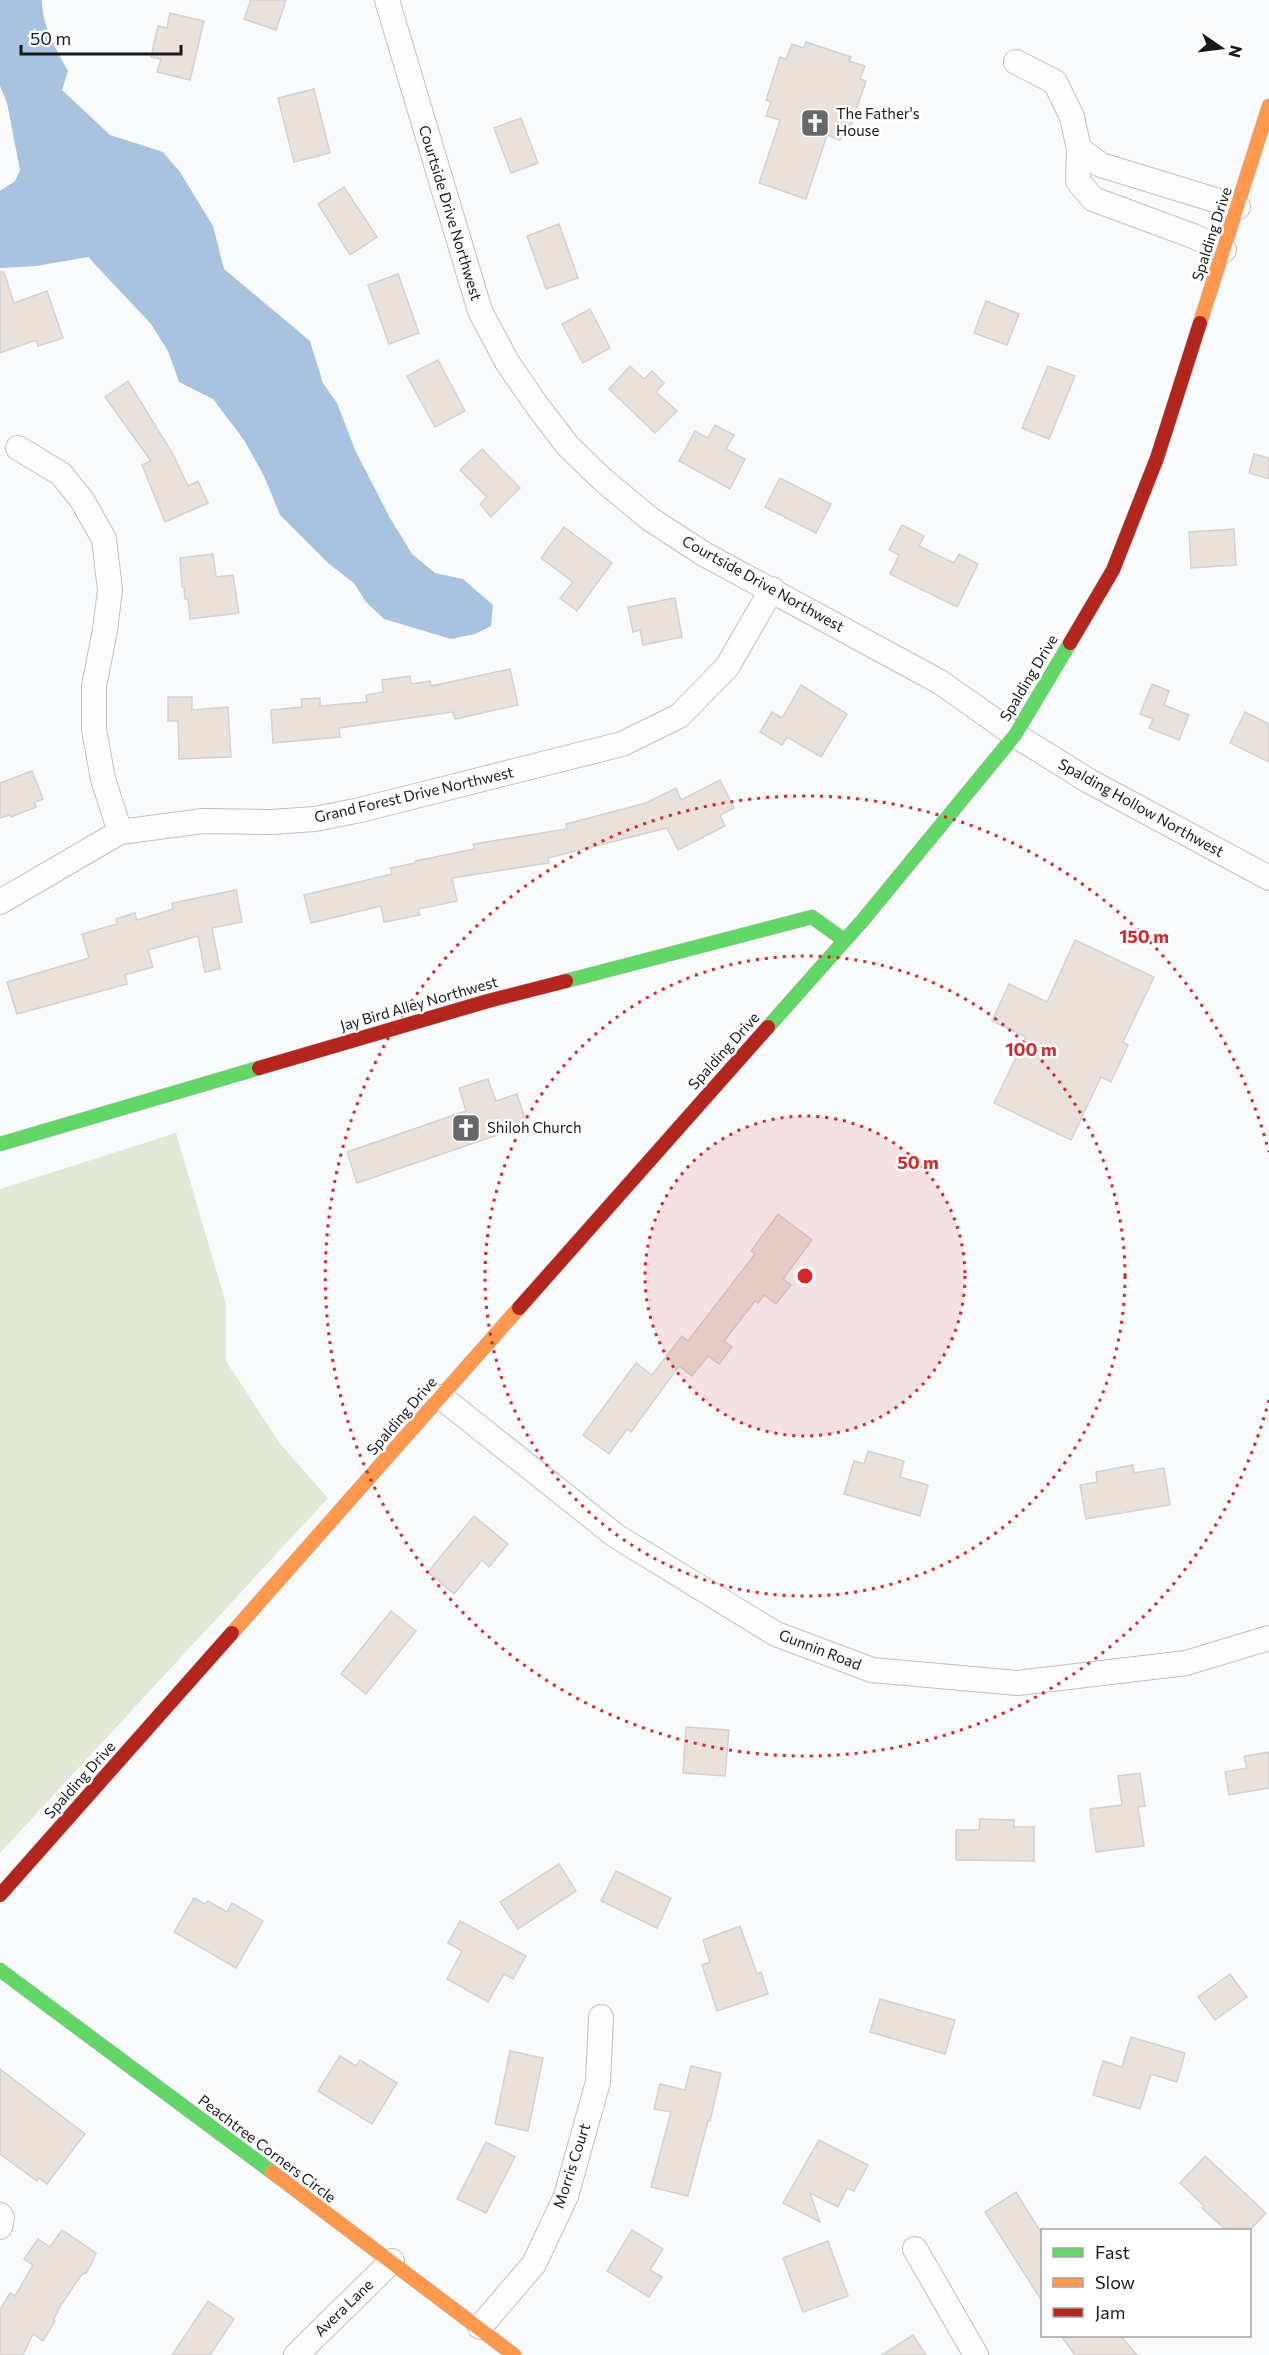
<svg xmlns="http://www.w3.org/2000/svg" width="1269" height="2355" viewBox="0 0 1269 2355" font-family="Commissioner,sans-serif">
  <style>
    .green { fill: #e2e8d5 }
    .water { fill: #a8c2e0 }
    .building { fill: #e9e1da; stroke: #d2d2d3; stroke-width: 1.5 }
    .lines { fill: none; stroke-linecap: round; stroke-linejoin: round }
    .street-casing { stroke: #bebfc0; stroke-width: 26 }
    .fast-casing { stroke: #bebfc0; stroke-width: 15 }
    .slow-casing { stroke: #bebfc0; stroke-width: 15 }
    .jam-casing { stroke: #bebfc0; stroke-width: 15 }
    .street { stroke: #fefeff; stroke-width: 24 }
    .fast { stroke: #63d668; stroke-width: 14 }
    .slow { stroke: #ff974d; stroke-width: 14 }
    .jam { stroke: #b3261e; stroke-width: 14 }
    .ring { fill: none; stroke: #d62828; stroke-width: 3; stroke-dasharray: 3 6 }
    .labels { text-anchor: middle; stroke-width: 5; stroke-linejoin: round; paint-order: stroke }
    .poi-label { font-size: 15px; fill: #18191a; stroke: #fff; text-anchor: start }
    .street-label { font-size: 15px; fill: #18191a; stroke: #fff }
    .centre { fill: #d62828; stroke: #fff; stroke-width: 3 }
    .ring-label { font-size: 18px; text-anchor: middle; font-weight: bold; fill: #d62828; stroke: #fff; stroke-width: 5; stroke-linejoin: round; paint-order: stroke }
  </style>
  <rect width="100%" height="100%" fill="#f9fbfd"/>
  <path class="green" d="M176,1133L226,1304V1361L281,1445L328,1498L0,1853V1189Z"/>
  <path class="water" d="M0,0H42C42,26 56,49 68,71L62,90L110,135L163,152L180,172L213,226L224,269L310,341L323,383L337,403L356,452L390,518L412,554L435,573L463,579L493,605L491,626L475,634L451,639L384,619L366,602L354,583L329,564L280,515L264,476L244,440L213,399L179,382L168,351L151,324L88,257L36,266L0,268V191L15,181L20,170L7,103L0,86Z"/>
  <g class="building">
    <path d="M251,0H286L276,30L244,19Z"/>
    <path d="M170,13L204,21L190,80L157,72L161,59L151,57L158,26L167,28Z"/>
    <path d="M806,42L851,57L849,61L865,66L860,79L866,81L850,128L845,126L840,140L827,135L806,199L759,183L780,120L766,116L771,102L766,100L780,57L786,59L792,44L804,48Z"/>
    <path d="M314,89L330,153L294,162L278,98Z"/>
    <path d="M521,118L538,163L511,173L494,128Z"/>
    <path d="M344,187L377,237L350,255L318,204Z"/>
    <path d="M559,224L578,278L546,289L527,236Z"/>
    <path d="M0,272H4L14,303L47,291L63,338L38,346L36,340L0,353Z"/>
    <path d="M398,274L419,333L389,344L368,285Z"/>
    <path d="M986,301L1019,314L1007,345L974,333Z"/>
    <path d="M590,309L610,348L583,363L562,324Z"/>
    <path d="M438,360L465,411L435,427L407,376Z"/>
    <path d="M630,366L644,379L652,371L664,383L656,392L677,411L655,433L609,389Z"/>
    <path d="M1048,366L1075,376L1049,439L1022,428Z"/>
    <path d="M128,381L174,456L188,486L198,481L208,503L165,522L142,465L151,461L105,397Z"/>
    <path d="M715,425L734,435L726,449L745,459L730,489L679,461L695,431L708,438Z"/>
    <path d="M482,449L520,488L491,517L480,504L487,497L460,470Z"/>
    <path d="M1254,454L1269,458V479L1249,473Z"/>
    <path d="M780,478L831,504L816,533L765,507Z"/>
    <path d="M902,525L924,536L919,546L954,563L959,554L978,564L957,607L890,574L899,555L889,550Z"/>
    <path d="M564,527L612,563L577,611L560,598L573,582L541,558Z"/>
    <path d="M1234,529L1236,565L1191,568L1189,532Z"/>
    <path d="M213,554L216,577L233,575L239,613L190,619L188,599H185L184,587H182L180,558Z"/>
    <path d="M675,598L682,637L643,645L640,630L633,632L628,607Z"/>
    <path d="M510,669L518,705L455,719L453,712L339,728L340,737L273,743L271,710L302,707L301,699L320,698V706L367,702L366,695L383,692L382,680L410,676L411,684L430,681L431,686Z"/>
    <path d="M1152,684L1169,691L1164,705L1189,715L1179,740L1149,728L1153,719L1140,714Z"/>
    <path d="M801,685L847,714L821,757L787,737L782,745L760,732L772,712L782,718Z"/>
    <path d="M168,697H192V710L228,707L231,757L179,759L178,721H168Z"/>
    <path d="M1245,712L1269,724V762L1230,743Z"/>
    <path d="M32,771L43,799L35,802L36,807L11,817L10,815L0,818V783Z"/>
    <path d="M720,780L734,808L720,815L725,826L678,850L667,828L548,858L549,863L452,878L457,901L418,909L420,915L384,922L381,906L311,923L304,895L392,874L390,868L415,863V861L474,849L473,844L567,829L566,824L646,803L676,788L681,800Z"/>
    <path d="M236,890L242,922L212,928L220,969L205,972L198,936L148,950L153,967L125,975L127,984L17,1014L7,982L89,958L82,934L117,924L116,919L135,913L137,920L173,909L172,903Z"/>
    <path d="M1075,940L1154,977L1123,1042L1128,1045L1111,1082L1101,1077L1071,1140L994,1103L1026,1037L992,1021L1009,984L1047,1002Z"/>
    <path d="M488,1079L496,1101L517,1094L527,1125L357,1183L347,1152L466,1111L459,1088Z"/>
    <path d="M778,1214L812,1240L783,1279L791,1285L776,1304L764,1295L758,1303L755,1301L724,1341L732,1347L719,1364L708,1356L692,1376L679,1366L631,1432L627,1429L609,1454L583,1435L636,1363L652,1375L682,1336L688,1341L755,1254L751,1251Z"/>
    <path d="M868,1451L904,1461L900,1477L928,1485L920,1516L844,1494L854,1461L864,1464Z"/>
    <path d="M1133,1465L1134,1473L1164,1468L1170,1505L1086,1519L1080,1485L1097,1482L1096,1472Z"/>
    <path d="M474,1516L508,1544L489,1567L482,1560L454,1594L428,1572Z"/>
    <path d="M391,1611L416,1631L366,1694L341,1674Z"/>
    <path d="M686,1727L729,1730L725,1776L683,1773Z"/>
    <path d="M1269,1752V1788L1229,1795L1225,1772L1247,1768L1244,1756Z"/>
    <path d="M1140,1773L1145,1806L1138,1807L1144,1846L1096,1852L1090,1809L1122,1805L1118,1776Z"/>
    <path d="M980,1819L1014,1820V1827H1034V1861L956,1860V1830H979Z"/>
    <path d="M559,1864L576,1891L518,1929L500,1902Z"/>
    <path d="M616,1871L671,1898L657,1928L601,1901Z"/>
    <path d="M194,1898L205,1904L208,1901L227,1912L232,1903L263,1921L236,1968L174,1932Z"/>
    <path d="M460,1921L526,1956L513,1979L504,1974L488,2002L447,1979L462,1951L448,1943Z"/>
    <path d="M740,1926L757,1974L761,1972L768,1994L717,2011L702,1965L710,1962L703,1940Z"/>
    <path d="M1230,1974L1247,1997L1215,2020L1198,1997Z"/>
    <path d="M880,1999L955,2020L945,2054L870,2032Z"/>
    <path d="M1131,2037L1185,2053L1177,2082L1151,2074L1140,2109L1093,2095L1103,2061L1122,2067Z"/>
    <path d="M510,2051L543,2058L528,2131L495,2124Z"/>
    <path d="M340,2056L356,2066L360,2060L397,2083L372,2124L318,2091Z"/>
    <path d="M691,2066L721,2073L710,2121H708L688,2196L651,2187L671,2112L654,2109L660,2084L685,2090Z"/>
    <path d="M0,2069L85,2134L47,2184L39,2178L37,2181L0,2154Z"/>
    <path d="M819,2140L868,2165L854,2191L847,2188L838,2207L810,2193L820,2222L783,2203Z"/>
    <path d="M486,2142L515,2157L486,2213L457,2199Z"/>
    <path d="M1205,2156L1266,2213L1250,2230H1226L1202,2208L1204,2206L1180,2183Z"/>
    <path d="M1016,2192L1042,2234V2301L985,2212Z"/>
    <path d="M62,2230L96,2253L91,2265L86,2273L82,2274L57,2311L58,2312L53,2320L55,2321L43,2341L33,2334L23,2355H0V2310L10,2293L15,2296L33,2265L24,2259L38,2239L50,2247Z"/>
    <path d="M632,2230L663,2249L650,2270L662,2277L649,2297L607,2271Z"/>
    <path d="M828,2241L848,2296L803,2312L783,2258Z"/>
    <path d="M208,2301L234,2319L210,2355H172Z"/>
    <path d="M913,2335L926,2355H882Z"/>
    <path d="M1061,2336H1121L1137,2355H1075Z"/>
  </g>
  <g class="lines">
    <g class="street-casing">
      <g id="street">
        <path d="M387,0L480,311L507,362L538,407L568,446L602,479L650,519L704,554L940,682L1015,735L1089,781L1269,878"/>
        <path d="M1016,62L1055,82L1072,117L1079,149L1078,181L1093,199L1193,236L1224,250"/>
        <path d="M1079,149L1101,165L1238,207"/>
        <path d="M18,448L61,474L82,500L104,539L110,590L105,630L94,686V729L103,779L120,832"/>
        <path d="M0,902L120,832L203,821L271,822L315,819L360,810L622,744L679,716L727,667L772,589"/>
        <path d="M441,1397L616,1536L776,1634L872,1670L1018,1683L1186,1663L1269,1638"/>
        <path d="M0,2215L2,2218L0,2227"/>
        <path d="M915,2249L976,2355"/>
        <path d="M480,2327L534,2264L566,2196L598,2082L601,2017"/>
        <path d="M296,2355L392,2261"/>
      </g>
    </g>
    <g class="fast-casing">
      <g id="fast">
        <path d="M566,981L812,917L844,940"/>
        <path d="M768,1027L863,920L1015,735L1070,643"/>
        <path d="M0,1144L259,1068"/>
        <path d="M0,1970L272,2172"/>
      </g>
    </g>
    <g class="slow-casing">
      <g id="slow">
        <path d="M1200,323L1269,106"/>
        <path d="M232,1633L519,1308"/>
        <path d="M272,2172L514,2355"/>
      </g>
    </g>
    <g class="jam-casing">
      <g id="jam">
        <path d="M1070,643L1113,570L1157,458L1200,323"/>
        <path d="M259,1068L488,1001L566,981"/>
        <path d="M519,1308L768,1027"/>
        <path d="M0,1895L232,1633"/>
      </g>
    </g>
    <use href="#street" class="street"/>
    <use href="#fast" class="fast"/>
    <use href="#slow" class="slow"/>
    <use href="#jam" class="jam"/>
  </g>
  <circle cx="805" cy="1276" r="160" fill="#d62828" fill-opacity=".12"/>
  <g class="ring">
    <circle cx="805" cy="1276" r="160"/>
    <circle cx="805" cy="1276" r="320"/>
    <path d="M1269 1400A480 480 0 1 1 1269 1152"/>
  </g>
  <defs>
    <g id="church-square" transform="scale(1.5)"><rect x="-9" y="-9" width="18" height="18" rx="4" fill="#676869" stroke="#fff"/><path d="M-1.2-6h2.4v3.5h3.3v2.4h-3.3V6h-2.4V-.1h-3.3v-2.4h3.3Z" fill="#fff"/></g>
  </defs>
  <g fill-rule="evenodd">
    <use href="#church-square" x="815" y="123"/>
    <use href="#church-square" x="466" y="1128"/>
  </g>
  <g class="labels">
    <g class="poi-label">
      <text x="836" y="119">The Father's<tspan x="836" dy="17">House</tspan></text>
      <text x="487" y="1133">Shiloh Church</text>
    </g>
    <g class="street-label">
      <text transform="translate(450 213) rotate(73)" y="5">Courtside Drive Northwest</text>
      <text transform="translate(1212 234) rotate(-72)" y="5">Spalding Drive</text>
      <text transform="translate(763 584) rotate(29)" y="5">Courtside Drive Northwest</text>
      <text transform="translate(1029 678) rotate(-59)" y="5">Spalding Drive</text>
      <text transform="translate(414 795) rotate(-13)" y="5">Grand Forest Drive Northwest</text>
      <text transform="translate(1141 808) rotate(29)" y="5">Spalding Hollow Northwest</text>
      <text transform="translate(419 1004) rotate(-16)" y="5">Jay Bird Alley Northwest</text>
      <text transform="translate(724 1051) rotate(-48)" y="5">Spalding Drive</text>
      <text transform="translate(402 1416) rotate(-49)" y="5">Spalding Drive</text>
      <text transform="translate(820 1650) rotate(21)" y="5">Gunnin Road</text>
      <text transform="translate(80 1780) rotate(-48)" y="5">Spalding Drive</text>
      <text transform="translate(267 2149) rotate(37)" y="5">Peachtree Corners Circle</text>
      <text transform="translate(572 2166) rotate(-72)" y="5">Morris Court</text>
      <text transform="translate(344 2308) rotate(-44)" y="5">Avera Lane</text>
    </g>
  </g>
  <circle cx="805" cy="1276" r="9" class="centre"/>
  <g class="ring-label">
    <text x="1144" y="943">150 m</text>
    <text x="1031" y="1056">100 m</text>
    <text x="918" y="1169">50 m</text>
  </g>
  <rect x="1041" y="2229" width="210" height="108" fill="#ffffff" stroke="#a3a3a3" stroke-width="1.5"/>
  <rect x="1053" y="2248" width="30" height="9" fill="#63d668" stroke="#a3a3a3" stroke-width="1.5"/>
  <text x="1095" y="2259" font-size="18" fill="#18191a">Fast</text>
  <rect x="1053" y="2278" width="30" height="9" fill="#ff974d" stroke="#a3a3a3" stroke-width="1.5"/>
  <text x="1095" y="2289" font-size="18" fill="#18191a">Slow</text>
  <rect x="1053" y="2308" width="30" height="9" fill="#b3261e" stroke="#a3a3a3" stroke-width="1.5"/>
  <text x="1095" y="2319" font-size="18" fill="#18191a">Jam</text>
  <g transform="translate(1221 48) rotate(104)" stroke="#ffffff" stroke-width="4.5" paint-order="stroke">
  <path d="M0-4.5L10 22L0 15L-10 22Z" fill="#18191a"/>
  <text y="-9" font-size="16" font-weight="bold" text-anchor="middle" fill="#18191a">N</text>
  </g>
  <path d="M21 45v9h160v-9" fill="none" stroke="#18191a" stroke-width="3"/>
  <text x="30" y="45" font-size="18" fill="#18191a" stroke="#ffffff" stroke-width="4.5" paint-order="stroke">50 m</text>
</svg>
